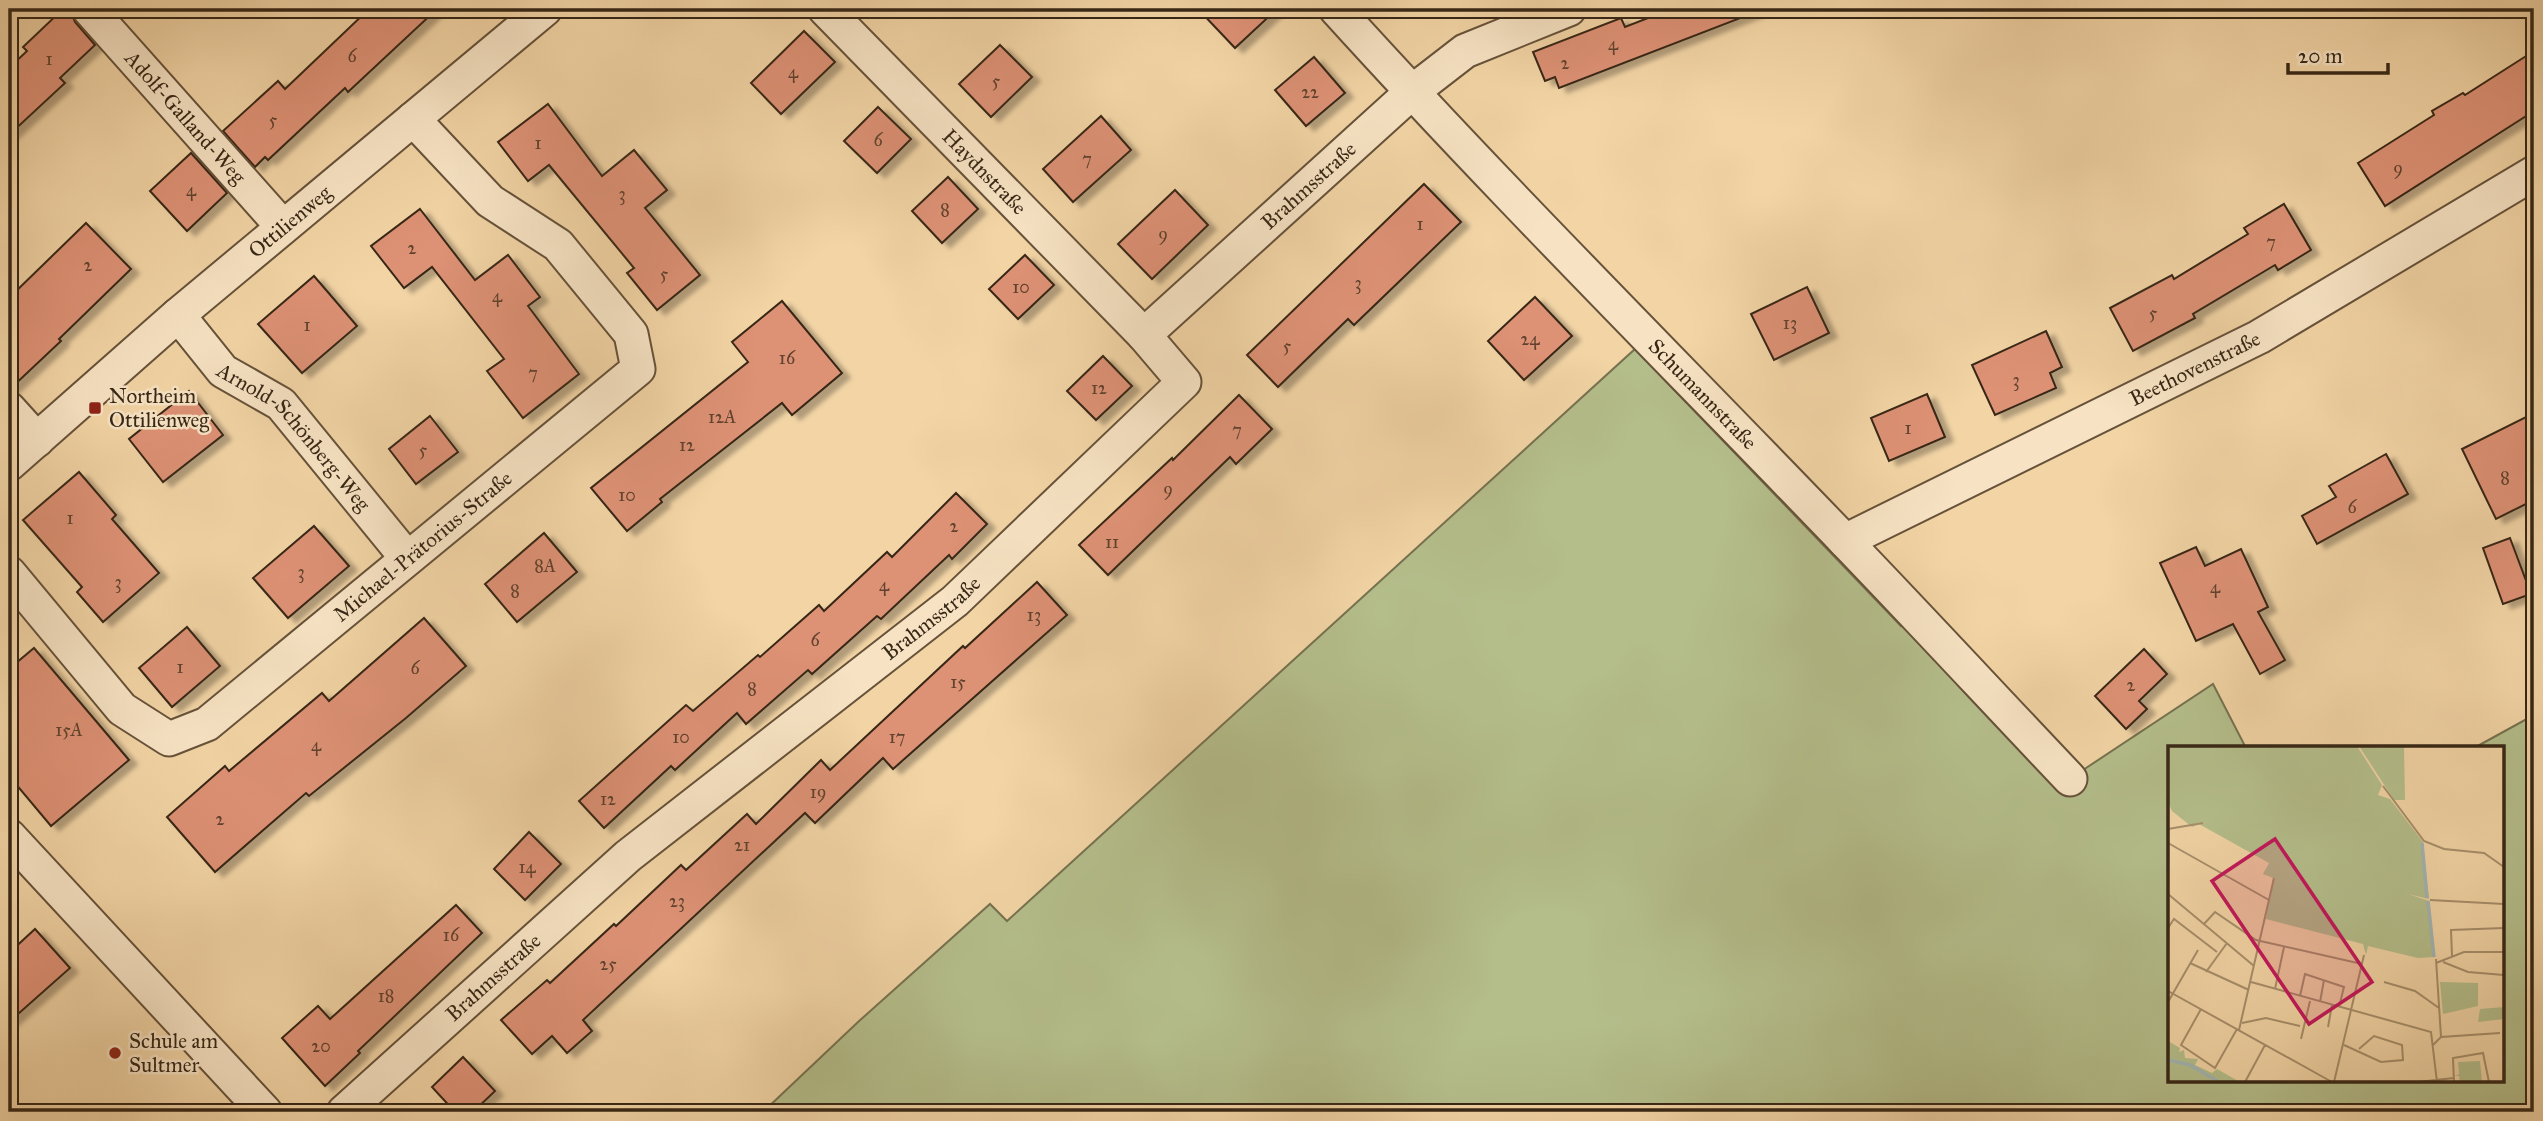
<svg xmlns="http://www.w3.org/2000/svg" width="2543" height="1121" viewBox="0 0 2543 1121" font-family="'IM FELL Great Primer',serif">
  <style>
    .green { fill: #b4be8b; stroke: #767250; stroke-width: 2 }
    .building { fill: #dd9175; stroke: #372716; stroke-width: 2; filter: url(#shadow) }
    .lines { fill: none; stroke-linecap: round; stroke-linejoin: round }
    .minor-casing { stroke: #66523a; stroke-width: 37 }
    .minor { stroke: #f7e3c4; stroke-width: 33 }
    .poi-dot { fill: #8f2418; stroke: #f7e3c4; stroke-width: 2.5 }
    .labels { text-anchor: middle; stroke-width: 5; stroke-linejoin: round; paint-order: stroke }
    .number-label { font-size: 18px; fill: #60422e }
    .street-label { font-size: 21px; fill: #372716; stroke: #f7e3c4 }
    .poi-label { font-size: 21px; fill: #372716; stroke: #f7e3c4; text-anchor: start }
    .inset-river { fill: none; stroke: #a2b5b3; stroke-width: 3.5 }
    .inset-road { fill: none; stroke: #a78f6c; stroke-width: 2 }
    .view { fill: #c2185b; fill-opacity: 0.15; stroke: #c2185b; stroke-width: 3.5 }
    .inset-edge { fill: none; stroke: #372716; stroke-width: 3.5 }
  </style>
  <defs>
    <filter id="shadow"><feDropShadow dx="8" dy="4.5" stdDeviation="2" flood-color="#0004"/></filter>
  </defs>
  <rect width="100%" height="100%" fill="#f2d4a5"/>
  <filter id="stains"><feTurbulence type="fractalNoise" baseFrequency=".00286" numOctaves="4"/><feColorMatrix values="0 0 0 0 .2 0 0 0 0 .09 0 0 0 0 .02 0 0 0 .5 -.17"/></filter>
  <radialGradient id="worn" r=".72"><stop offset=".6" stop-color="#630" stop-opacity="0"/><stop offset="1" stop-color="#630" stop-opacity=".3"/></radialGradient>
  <path class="green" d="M1635,349L1901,626L1925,602L2077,774L2213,684L2246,748H2170V1081H2503V748H2474L2534,715V1112H763L858,1022L990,904L1007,921Z"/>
  <g class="building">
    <path d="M63,9H70L75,22L95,45L60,78L65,83L9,135V68L27,51L23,47Z"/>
    <path d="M369,9H437L348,92L345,88L268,160L265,157L255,167L223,131L278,81L285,89Z"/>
    <path d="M1198,9H1277L1235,48Z"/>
    <path d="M1671,9H1755L1756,12L1559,88L1555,77L1545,81L1533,52L1621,18L1625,27Z"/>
    <path d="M804,31L835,62L781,114L751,83Z"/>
    <path d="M1000,45L1032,77L991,117L959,84Z"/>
    <path d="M2534,51V111L2385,206L2358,163L2434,115L2432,111L2463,93L2465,95Z"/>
    <path d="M1314,57L1345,93L1306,126L1275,90Z"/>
    <path d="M548,104L602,176L634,150L667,190L645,208L700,275L657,310L627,273L634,268L549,165L528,181L498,142Z"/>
    <path d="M878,107L911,139L877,173L844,141Z"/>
    <path d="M1101,116L1131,150L1073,202L1043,169Z"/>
    <path d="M191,153L227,193L187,231L150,191Z"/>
    <path d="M948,177L978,209L942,243L912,211Z"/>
    <path d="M1424,184L1461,222L1354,325L1348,319L1278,387L1247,355Z"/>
    <path d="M1175,190L1208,225L1152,279L1118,244Z"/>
    <path d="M2284,204L2311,250L2278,270L2275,265L2193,314L2195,318L2133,351L2110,308L2172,275L2174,279L2248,234L2244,228Z"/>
    <path d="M420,209L475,280L508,255L540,297L528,306L579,374L523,418L487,371L504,359L432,267L404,288L371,246Z"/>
    <path d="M86,223L131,269L59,339L61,341L9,390V298Z"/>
    <path d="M1025,255L1054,285L1018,319L989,289Z"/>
    <path d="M314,276L357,326L302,373L258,324Z"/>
    <path d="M1807,287L1829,333L1774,360L1751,314Z"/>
    <path d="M1535,297L1572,336L1524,380L1488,341Z"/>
    <path d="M782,301L842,373L792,415L782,403L660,499L662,502L627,531L591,488L748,362L732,342Z"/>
    <path d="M2046,331L2062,367L2050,373L2056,388L1995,415L1972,365Z"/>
    <path d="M1103,356L1132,386L1096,420L1067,391Z"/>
    <path d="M189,391L223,435L163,482L129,439Z"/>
    <path d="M1927,394L1945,437L1889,461L1871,418Z"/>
    <path d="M1239,395L1272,429L1236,464L1230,457L1108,575L1079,545L1172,458L1173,460Z"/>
    <path d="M2534,413V500L2496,519L2462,449Z"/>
    <path d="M430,416L458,452L416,484L389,449Z"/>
    <path d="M2386,454L2408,494L2317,544L2302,516L2336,497L2329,486Z"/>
    <path d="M79,472L116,515L112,519L159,573L103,622L77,592L82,587L23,520Z"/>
    <path d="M956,493L987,524L952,559L949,555L881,619L877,616L812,674L808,670L746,724L737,713L675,770L671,766L604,828L579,801L686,705L693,711L758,655L760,657L819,605L824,611L887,552L892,557Z"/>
    <path d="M314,526L349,566L288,618L253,578Z"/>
    <path d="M544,533L577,572L517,622L485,584Z"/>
    <path d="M2510,538L2531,594L2503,604L2483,548Z"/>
    <path d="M2196,547L2205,566L2241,549L2268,607L2258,612L2285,660L2260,674L2233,624L2196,641L2160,563Z"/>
    <path d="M1037,582L1067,615L893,769L883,758L815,823L805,813L583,1020L592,1031L567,1053L552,1036L532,1054L501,1020L547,980L550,983L614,924L616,926L681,865L686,870L747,814L756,824L821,760L830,770L963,646L965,648Z"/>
    <path d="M424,618L466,666L406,718L309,796L306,793L215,872L167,817L225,766L229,771L322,693L329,701Z"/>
    <path d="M187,627L220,666L172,707L139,668Z"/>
    <path d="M34,648L129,760L51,826L9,776V669Z"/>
    <path d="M2144,649L2167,674L2139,701L2147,709L2126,729L2095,696Z"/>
    <path d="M529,832L561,864L525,900L494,869Z"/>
    <path d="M456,905L482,933L358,1051L360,1053L325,1086L282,1038L318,1006L330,1019Z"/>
    <path d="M35,929L70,968L9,1022V953Z"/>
    <path d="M463,1057L495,1091L473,1112H455L432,1087Z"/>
  </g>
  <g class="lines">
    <g class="minor-casing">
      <g id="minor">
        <path id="s1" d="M89,9L283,227"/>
        <path id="s2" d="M825,9L1144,335"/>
        <path id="s3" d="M1336,9C1501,191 1675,364 1846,542C1921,620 1995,700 2070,779"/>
        <path id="s4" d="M178,315L223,371L281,404L407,558"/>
        <path d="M9,409L37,440"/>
        <path id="s5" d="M9,464L178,315L545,9"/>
        <path id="s6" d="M1845,541L2259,337L2534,173"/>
        <path id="s7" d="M9,573L122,709L169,739L207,724L638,369L631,334L558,245L490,201L413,119"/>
        <path d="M9,836L265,1112"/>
        <path id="s8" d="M344,1112L628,856L955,601L1184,382L1144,335L1412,92L1465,51L1569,9"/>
      </g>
    </g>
    <use href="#minor" class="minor"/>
  </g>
  <g class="poi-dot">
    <rect x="88" y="401" width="14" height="14" rx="3.5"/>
    <circle cx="115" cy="1053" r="7"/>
  </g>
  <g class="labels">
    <g class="number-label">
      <text x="1613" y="50">4</text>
      <text x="352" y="62">6</text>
      <text x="49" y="65">1</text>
      <text x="1565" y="69">2</text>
      <text x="793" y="78">4</text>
      <text x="996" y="87">5</text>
      <text x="1310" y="98">22</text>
      <text x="273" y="126">5</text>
      <text x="878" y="146">6</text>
      <text x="538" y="149">1</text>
      <text x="1087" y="165">7</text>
      <text x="2398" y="174">9</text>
      <text x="191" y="196">4</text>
      <text x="622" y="200">3</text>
      <text x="945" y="216">8</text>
      <text x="1420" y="230">1</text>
      <text x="1163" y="240">9</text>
      <text x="2271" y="248">7</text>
      <text x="412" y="254">2</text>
      <text x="88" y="271">2</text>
      <text x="664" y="280">5</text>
      <text x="1358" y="289">3</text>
      <text x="1021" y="293">10</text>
      <text x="497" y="302">4</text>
      <text x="2153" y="319">5</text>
      <text x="1790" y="329">13</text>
      <text x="307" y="331">1</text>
      <text x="1530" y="345">24</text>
      <text x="1287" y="352">5</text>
      <text x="787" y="364">16</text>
      <text x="533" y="379">7</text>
      <text x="2016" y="386">3</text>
      <text x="1099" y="394">12</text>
      <text x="722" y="423">12A</text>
      <text x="1908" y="434">1</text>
      <text x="1237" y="436">7</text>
      <text x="687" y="451">12</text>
      <text x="423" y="456">5</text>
      <text x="2505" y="484">8</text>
      <text x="1168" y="495">9</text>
      <text x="627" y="501">10</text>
      <text x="2352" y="513">6</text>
      <text x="70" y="524">1</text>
      <text x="954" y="532">2</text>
      <text x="1112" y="548">11</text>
      <text x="545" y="572">8A</text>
      <text x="301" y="578">3</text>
      <text x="118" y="588">3</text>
      <text x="884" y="591">4</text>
      <text x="2215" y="593">4</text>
      <text x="515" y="597">8</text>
      <text x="1034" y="621">13</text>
      <text x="815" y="646">6</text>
      <text x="180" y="673">1</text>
      <text x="415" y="674">6</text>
      <text x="958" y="688">15</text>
      <text x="2131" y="691">2</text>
      <text x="752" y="695">8</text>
      <text x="69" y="736">15A</text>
      <text x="681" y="743">10</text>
      <text x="897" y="743">17</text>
      <text x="316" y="751">4</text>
      <text x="818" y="798">19</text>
      <text x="608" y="805">12</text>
      <text x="220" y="825">2</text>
      <text x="742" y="851">21</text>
      <text x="527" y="873">14</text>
      <text x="677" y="907">23</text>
      <text x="451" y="941">16</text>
      <text x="608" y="970">25</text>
      <text x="386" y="1002">18</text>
      <text x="321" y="1052">20</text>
    </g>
    <g class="street-label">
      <text dy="7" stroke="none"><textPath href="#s1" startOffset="145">Adolf-Galland-Weg</textPath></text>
      <text dy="7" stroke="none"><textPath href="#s2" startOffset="228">Haydnstraße</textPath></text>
      <text dy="7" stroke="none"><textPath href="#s8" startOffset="1398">Brahmsstraße</textPath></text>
      <text dy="7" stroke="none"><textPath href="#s5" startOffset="371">Ottilienweg</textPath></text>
      <text dy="7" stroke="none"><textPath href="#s6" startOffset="390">Beethovenstraße</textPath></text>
      <text dy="7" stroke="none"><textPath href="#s3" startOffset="532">Schumannstraße</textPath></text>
      <text dy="7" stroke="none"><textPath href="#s4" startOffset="170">Arnold-Schönberg-Weg</textPath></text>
      <text dy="7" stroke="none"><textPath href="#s7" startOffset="553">Michael-Prätorius-Straße</textPath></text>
      <text dy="7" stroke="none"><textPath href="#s8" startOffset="768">Brahmsstraße</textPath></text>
      <text dy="7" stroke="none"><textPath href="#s8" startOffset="201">Brahmsstraße</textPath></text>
    </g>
    <g class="poi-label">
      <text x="109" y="403">Northeim<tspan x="109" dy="24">Ottilienweg</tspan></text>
      <text x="129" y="1048">Schule am<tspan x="129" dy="24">Sultmer</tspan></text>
    </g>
  </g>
  <g transform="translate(2168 746)">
    <rect width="336" height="336" fill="#f2d4a5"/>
    <path d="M0,0H189L214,39L210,49L222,53L255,96L261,153L240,148L261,155L267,211L250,212L200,200L198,209L195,198L98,173L105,132L95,128L101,117L31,78L24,81L4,65L0,56ZM191,0H236L237,54H226ZM272,236L310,237V260L275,268ZM336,261V273L310,276L312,263ZM0,295L12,302L11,306L16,304L17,312L30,313L27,319L44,327L49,323L72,336H0ZM312,315L314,336H292L291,330H287L291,328L290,316Z" fill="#b4be8b"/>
    <path class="inset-river" d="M254,97L259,152M260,155L266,211M0,314L22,319L51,336"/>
    <path class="inset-road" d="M215,40L256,95L276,103L316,107L336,121M0,83L35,77M0,97L101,154M0,148L86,220M262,154L336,158M36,178L47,166L88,194L194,218M0,182L6,173L49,206M284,210L283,184L336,182M268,213L273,291M275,216L300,226L336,229M22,217L81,244M268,217L296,206H336M38,226L59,197M83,236L263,286L269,336M216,236L247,245L271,262M107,243L116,201M0,245L164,336M132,250L137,228L176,241L171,261M0,256L30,204M152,256L156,234M33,263L13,299L47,322L69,283M74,277L98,272L132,280M160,281L164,259M71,284L106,132M133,293L142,255M176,299L213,316L235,314L234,299L206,290L191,303M265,299L273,291L332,287M77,336L97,299M166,336L196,209M250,336L286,332M286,336L285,312L315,307L321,336"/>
    <path class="view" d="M107,93L204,236L141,278L44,135Z"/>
    <rect width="336" height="336" class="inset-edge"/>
  </g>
  <rect width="2543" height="1121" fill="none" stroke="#f2d4a5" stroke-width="35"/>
  <rect x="10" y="10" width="2522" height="1100" fill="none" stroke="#372716" stroke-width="3.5"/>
  <rect x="18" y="18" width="2508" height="1086" fill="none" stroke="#372716" stroke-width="2"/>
  <path d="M2288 63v10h100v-10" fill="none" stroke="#372716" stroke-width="3.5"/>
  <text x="2298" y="63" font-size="21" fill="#372716" stroke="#f7e3c4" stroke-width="5" paint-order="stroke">20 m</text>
  <rect width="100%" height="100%" filter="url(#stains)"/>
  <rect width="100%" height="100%" fill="url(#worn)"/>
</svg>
